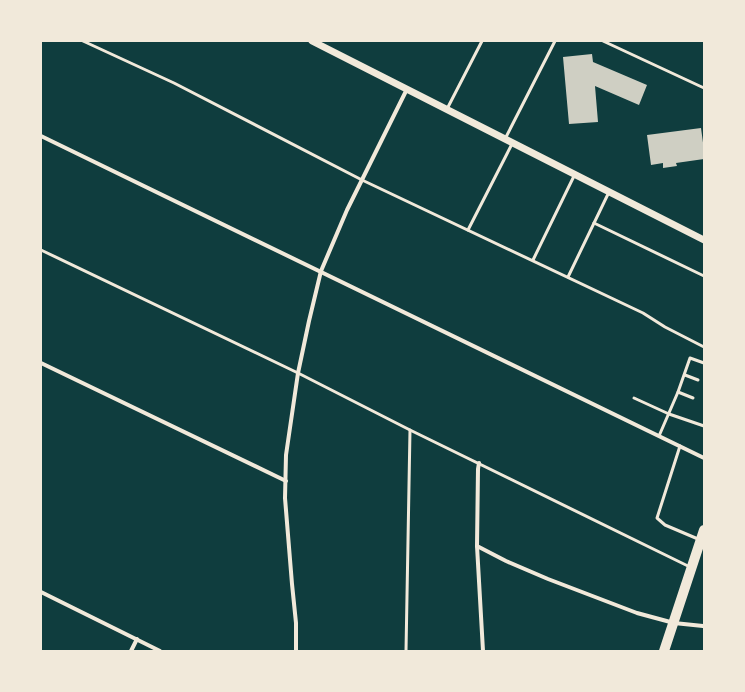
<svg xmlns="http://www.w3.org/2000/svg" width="745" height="692" viewBox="0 0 745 692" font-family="Montserrat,sans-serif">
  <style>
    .building { fill: #cfcfc3 }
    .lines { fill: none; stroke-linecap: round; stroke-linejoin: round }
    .service { stroke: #f1e9da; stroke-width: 3 }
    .minor { stroke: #f1e9da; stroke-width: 4 }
    .tertiary { stroke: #f1e9da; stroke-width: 7 }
    .primary { stroke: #f1e9da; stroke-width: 10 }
  </style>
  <rect width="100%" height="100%" fill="#0f3d3e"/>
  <g class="building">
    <path d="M592,54L593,62L647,85L639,105L595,86L598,122L569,124L563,57Z"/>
    <path d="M701,128L704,150V159L676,163L677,166L663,168V163L651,165L647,135Z"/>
  </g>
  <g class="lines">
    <g class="service">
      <path d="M83,41L174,83L362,180L643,313L665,327L704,347"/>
      <path d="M603,41L704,88"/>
      <path d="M447,109L482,41"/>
      <path d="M505,139L555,41"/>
      <path d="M594,223L704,276"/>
      <path d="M468,230L513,142"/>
      <path d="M41,250L298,373L410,430L690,567"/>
      <path d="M533,260L575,174"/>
      <path d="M568,277L609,192"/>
      <path d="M685,375L698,380"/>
      <path d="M678,392L693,398"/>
      <path d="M634,398L669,414L704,426"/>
      <path d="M659,436L678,392L690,358L704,363"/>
      <path d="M680,446L657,518L665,525L698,539"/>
      <path d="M406,651L410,430"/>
    </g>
    <g class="minor">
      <path d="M41,136L704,458"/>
      <path d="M41,363L286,481"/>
      <path d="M479,463L478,469L477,546L483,651"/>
      <path d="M477,546L506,561L548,579L637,613L674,623L703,626"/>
      <path d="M41,592L160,651"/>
      <path d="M131,651L137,639"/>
      <path d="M296,651V623L292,584L285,498L286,455L298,373L309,321L321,271L347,210L407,89"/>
    </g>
    <path class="tertiary" d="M312,41L704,240"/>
    <path class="primary" d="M664,651L704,530"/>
  </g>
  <rect width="745" height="692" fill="none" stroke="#f1e9da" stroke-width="84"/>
</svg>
